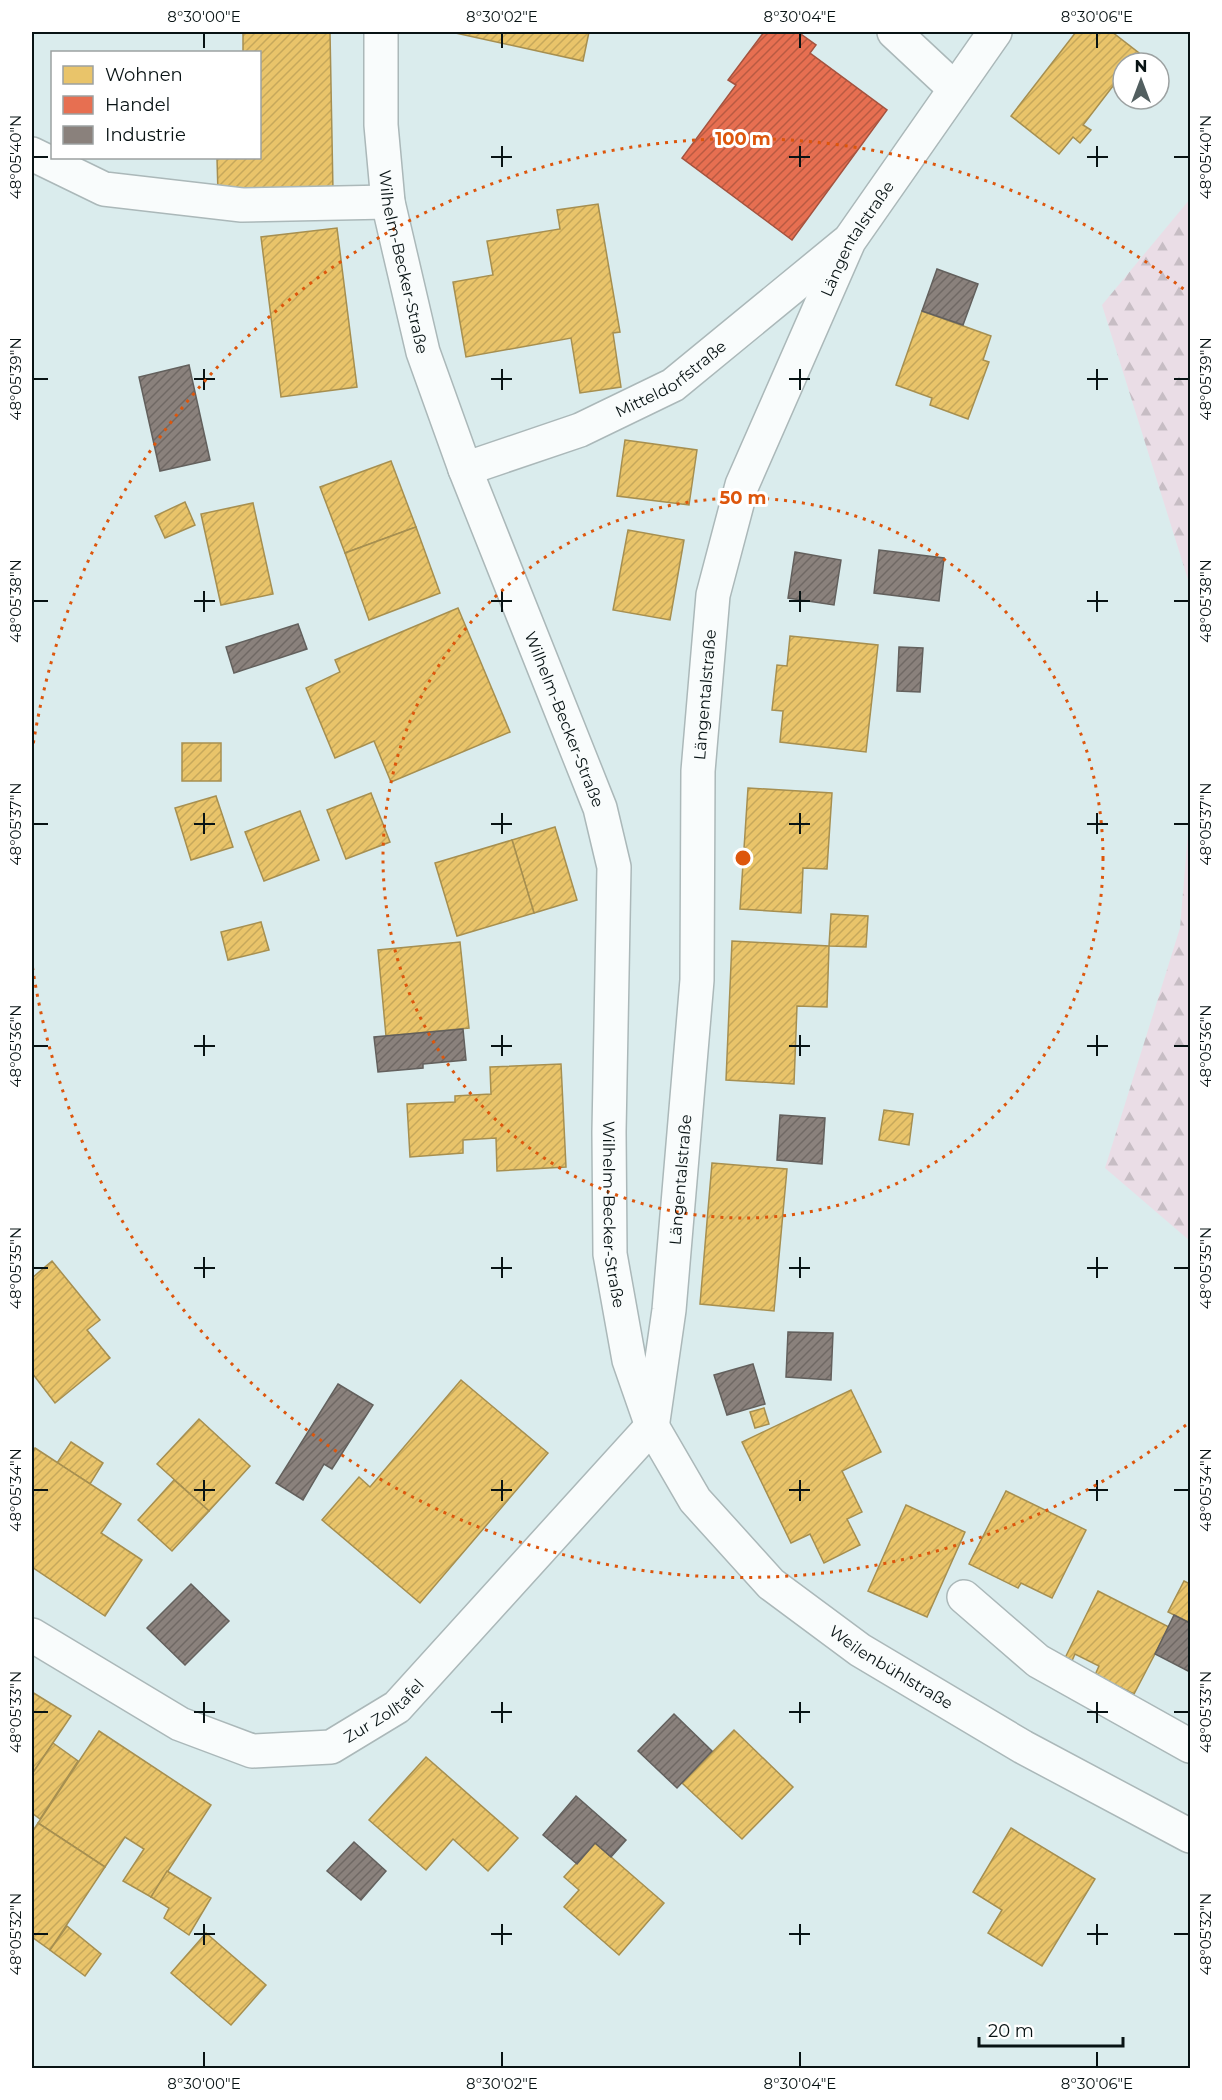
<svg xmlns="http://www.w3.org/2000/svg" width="1222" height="2100" viewBox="0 0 1222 2100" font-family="Montserrat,sans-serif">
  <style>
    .forest { fill: url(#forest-firs) }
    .homes { fill: url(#homes-hatch); stroke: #a68f50; stroke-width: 1.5 }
    .shops { fill: url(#shops-hatch); stroke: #a4533f; stroke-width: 1.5 }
    .industry { fill: url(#industry-hatch); stroke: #63605d; stroke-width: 1.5 }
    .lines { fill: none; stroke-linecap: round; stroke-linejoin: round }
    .minor-casing { stroke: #abb8b9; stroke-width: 36 }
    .minor { stroke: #f9fcfc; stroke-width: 33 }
    .ticks { fill: none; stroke: #081314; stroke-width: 2 }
    .ring { fill: none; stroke: #dd560c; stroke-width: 3; stroke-dasharray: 3 6 }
    .labels { text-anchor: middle; stroke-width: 6; stroke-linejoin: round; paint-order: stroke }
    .street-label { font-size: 16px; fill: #081314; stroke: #fff }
    .centre { fill: #dd560c; stroke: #fff; stroke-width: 3 }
    .ring-label { font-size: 18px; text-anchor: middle; font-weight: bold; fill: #dd560c; stroke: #fff; stroke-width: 6; stroke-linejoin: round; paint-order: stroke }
    .neatline { fill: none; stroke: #081314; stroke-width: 2 }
    .ticks-label { font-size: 15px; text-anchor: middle; fill: #081314 }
  </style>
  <defs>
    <pattern id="forest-firs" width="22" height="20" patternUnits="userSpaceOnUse" patternTransform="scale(1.5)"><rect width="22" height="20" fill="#eadde6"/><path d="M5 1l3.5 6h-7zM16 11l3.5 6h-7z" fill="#c7bdc4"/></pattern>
    <pattern id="homes-hatch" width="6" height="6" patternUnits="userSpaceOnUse" patternTransform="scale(1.5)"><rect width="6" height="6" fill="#e9c46a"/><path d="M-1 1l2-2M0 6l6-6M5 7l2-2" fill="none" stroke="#c6a85b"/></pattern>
    <pattern id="shops-hatch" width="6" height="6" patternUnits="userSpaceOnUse" patternTransform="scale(1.5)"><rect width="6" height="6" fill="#e76f51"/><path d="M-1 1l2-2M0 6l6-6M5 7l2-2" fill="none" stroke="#b95a42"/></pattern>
    <pattern id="industry-hatch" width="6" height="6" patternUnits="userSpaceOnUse" patternTransform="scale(1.5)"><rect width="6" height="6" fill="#8a817c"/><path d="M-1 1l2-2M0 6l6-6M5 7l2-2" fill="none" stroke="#6f6864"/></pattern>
  </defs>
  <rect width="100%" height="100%" fill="#daeced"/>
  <g class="forest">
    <path d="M1190,199V586L1102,305Z"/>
    <path d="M1190,809V1241L1105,1168L1180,928Z"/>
  </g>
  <g class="homes">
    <path d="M243,32H330L333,191L218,193L217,158H260V52H243Z"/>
    <path d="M451,32H589L583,61Z"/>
    <path d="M1076,32H1112L1139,53L1131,63H1123V73L1083,125L1091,130L1080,143L1073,137L1059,154L1011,116Z"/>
    <path d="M598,204L620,332L613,333L621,387L580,393L571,338L466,357L453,282L493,275L487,241L560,229L557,210Z"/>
    <path d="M337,228L357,387L281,397L261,237Z"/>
    <path d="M922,311L991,336L983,360L989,362L968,419L930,405L932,398L896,385Z"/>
    <path d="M625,440L697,450L689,505L617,496Z"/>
    <path d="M391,461L416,527L345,553L320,487Z"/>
    <path d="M185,502L195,525L165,538L155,516Z"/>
    <path d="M253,503L273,594L221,605L201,514Z"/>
    <path d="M416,527L440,593L369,620L345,553Z"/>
    <path d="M628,530L684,540L670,620L613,610Z"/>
    <path d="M458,608L510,732L391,782L374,741L335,758L306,688L340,672L335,660Z"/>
    <path d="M790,636L878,645L866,752L780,742L783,711L772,710L777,665L787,666Z"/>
    <rect x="182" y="743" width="39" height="38"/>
    <path d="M748,788L832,793L827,869L803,868L801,913L740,909Z"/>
    <path d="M371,793L390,842L346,859L327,810Z"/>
    <path d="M216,796L233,847L191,860L175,808Z"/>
    <path d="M300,811L319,860L264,881L245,832Z"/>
    <path d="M555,827L577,900L534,913L512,840Z"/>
    <path d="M512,840L534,913L457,936L435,863Z"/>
    <path d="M831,914L868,916L866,947L829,946Z"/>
    <path d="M261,922L269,950L228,960L221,932Z"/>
    <path d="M732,941L829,946L827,1007L797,1006L794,1084L726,1080Z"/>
    <path d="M460,942L469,1028L386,1036L378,950Z"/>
    <path d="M561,1064L566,1167L497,1171L496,1138L463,1140V1153L410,1157L407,1104L455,1102V1096L491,1094L490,1067Z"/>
    <path d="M884,1110L913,1114L909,1145L879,1140Z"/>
    <path d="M712,1163L787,1169L774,1311L700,1304Z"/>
    <path d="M52,1261L100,1320L87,1330L110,1358L55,1403L32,1373V1278Z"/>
    <path d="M461,1380L548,1453L420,1603L322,1520L359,1477L370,1487Z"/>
    <path d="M851,1390L881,1452L842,1471L862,1512L847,1519L860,1545L824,1563L810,1534L791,1543L742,1442Z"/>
    <path d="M764,1408L769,1424L755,1428L750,1412Z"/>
    <path d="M199,1419L250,1466L209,1511L157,1464Z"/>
    <path d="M71,1442L103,1463L90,1484L57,1463Z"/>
    <path d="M35,1448L121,1504L101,1533L142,1560L105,1616L32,1567V1453Z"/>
    <path d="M174,1480L209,1511L172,1551L138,1520Z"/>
    <path d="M1006,1491L1086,1530L1052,1598L1021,1583L1018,1588L969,1564Z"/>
    <path d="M906,1505L965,1532L927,1617L868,1591Z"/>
    <path d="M1184,1581L1190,1584V1623L1168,1612Z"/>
    <path d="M1098,1591L1169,1627L1134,1694L1095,1675L1099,1666L1075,1654L1071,1663L1064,1660Z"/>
    <path d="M32,1692L71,1716L32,1774Z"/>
    <path d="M734,1730L793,1787L742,1839L682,1783Z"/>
    <path d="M99,1731L211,1805L151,1897L123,1881L144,1849L125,1837L105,1867L38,1823Z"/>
    <path d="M53,1743L78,1761L40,1819L32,1813V1774Z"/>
    <path d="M426,1757L518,1838L488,1871L453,1839L426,1870L369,1820Z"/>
    <path d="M38,1823L105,1867L50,1950L32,1937V1832Z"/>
    <path d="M1011,1828L1095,1879L1042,1966L988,1933L1002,1910L973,1892Z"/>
    <path d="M595,1843L664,1903L619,1955L564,1907L579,1890L564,1877Z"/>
    <path d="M167,1871L211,1898L189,1935L164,1918L169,1908L151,1897Z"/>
    <path d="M67,1926L101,1954L85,1976L50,1950Z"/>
    <path d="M206,1933L266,1985L231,2025L171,1973Z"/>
  </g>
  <path class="shops" d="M764,32H798L816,45L810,53L887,110L792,240L682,158L736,85L728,80Z"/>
  <g class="industry">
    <path d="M937,269L978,284L963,325L922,311Z"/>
    <path d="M189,365L210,460L160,471L139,377Z"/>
    <path d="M879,550L944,558L939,601L874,593Z"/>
    <path d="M795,552L841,560L834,605L788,598Z"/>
    <path d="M298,624L307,649L234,673L226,647Z"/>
    <path d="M899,647L923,648L920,692L897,691Z"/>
    <path d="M463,1029L466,1060L423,1064V1068L378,1072L374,1037Z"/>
    <path d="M780,1115L825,1118L822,1164L777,1160Z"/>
    <path d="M788,1332L833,1333L831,1380L786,1377Z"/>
    <path d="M753,1364L765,1404L727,1415L714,1375Z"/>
    <path d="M338,1384L373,1405L332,1469L324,1464L303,1500L276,1483Z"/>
    <path d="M191,1584L229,1621L185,1665L147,1628Z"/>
    <path d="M1174,1615L1190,1623V1672L1155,1654Z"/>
    <path d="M674,1714L712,1751L677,1788L638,1751Z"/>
    <path d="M576,1796L626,1840L611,1857L595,1843L577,1864L543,1835Z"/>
    <path d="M354,1842L386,1871L361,1900L327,1871Z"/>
  </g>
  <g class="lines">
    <g class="minor-casing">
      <g id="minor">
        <path id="s1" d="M381,32V125L388,202L423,352L465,469L600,808L614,867L609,1132L610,1254L629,1360L652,1426L695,1500L771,1584L860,1650L1023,1747L1190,1836"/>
        <path d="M894,32L954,88"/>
        <path d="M32,154L104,189L242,205L388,202"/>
        <path id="s2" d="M465,469L580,430L673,385L846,243"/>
        <path id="s3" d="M653,1421L669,1310L697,980L698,771L713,595L742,485L849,241L995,32"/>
        <path d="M964,1597L1038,1661L1190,1746"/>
        <path id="s4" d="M32,1635L180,1724L252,1751L331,1747L397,1707L652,1426"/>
      </g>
    </g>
    <use href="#minor" class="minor"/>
  </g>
  <path class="ticks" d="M204,33V48M502,33V48M800,33V48M1097,33V48M502,146V167M800,146V167M1097,146V167M33,157H48M491,157H512M789,157H810M1087,157H1108M1174,157H1189M204,369V390M502,369V390M800,369V390M1097,369V390M33,379H48M194,379H215M491,379H512M789,379H810M1087,379H1108M1174,379H1189M204,591V612M502,591V612M800,591V612M1097,591V612M33,601H48M194,601H215M491,601H512M789,601H810M1087,601H1108M1174,601H1189M204,813V834M502,813V834M800,813V834M1097,813V834M33,824H48M194,824H215M491,824H512M789,824H810M1087,824H1108M1174,824H1189M204,1035V1056M502,1035V1056M800,1035V1056M1097,1035V1056M33,1046H48M194,1046H215M491,1046H512M789,1046H810M1087,1046H1108M1174,1046H1189M204,1257V1278M502,1257V1278M800,1257V1278M1097,1257V1278M33,1268H48M194,1268H215M491,1268H512M789,1268H810M1087,1268H1108M1174,1268H1189M204,1480V1501M502,1480V1501M800,1480V1501M1097,1480V1501M33,1490H48M194,1490H215M491,1490H512M789,1490H810M1087,1490H1108M1174,1490H1189M204,1702V1723M502,1702V1723M800,1702V1723M1097,1702V1723M33,1712H48M194,1712H215M491,1712H512M789,1712H810M1087,1712H1108M1174,1712H1189M204,1924V1945M502,1924V1945M800,1924V1945M1097,1924V1945M33,1934H48M194,1934H215M491,1934H512M789,1934H810M1087,1934H1108M1174,1934H1189M204,2052V2067M502,2052V2067M800,2052V2067M1097,2052V2067"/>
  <g class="ring">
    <circle cx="743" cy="858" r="360"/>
    <path d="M1186 1425A719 719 0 0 1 32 964M32 752A719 719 0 0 1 1186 291"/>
  </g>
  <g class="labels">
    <g class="street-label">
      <text dy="6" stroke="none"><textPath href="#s3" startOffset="1215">Längentalstraße</textPath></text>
      <text dy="6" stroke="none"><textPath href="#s1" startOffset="232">Wilhelm-Becker-Straße</textPath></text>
      <text dy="6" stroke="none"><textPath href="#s2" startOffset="226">Mitteldorfstraße</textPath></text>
      <text dy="6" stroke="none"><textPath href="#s3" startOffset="729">Längentalstraße</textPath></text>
      <text dy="6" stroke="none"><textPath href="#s1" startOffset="718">Wilhelm-Becker-Straße</textPath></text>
      <text dy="6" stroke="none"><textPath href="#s3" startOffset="243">Längentalstraße</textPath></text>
      <text dy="6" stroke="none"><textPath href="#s1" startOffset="1222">Wilhelm-Becker-Straße</textPath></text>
      <text dy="6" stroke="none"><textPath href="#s1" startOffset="1784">Weilenbühlstraße</textPath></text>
      <text dy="6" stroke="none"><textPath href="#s4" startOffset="393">Zur Zolltafel</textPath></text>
    </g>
  </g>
  <circle cx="743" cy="858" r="9" class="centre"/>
  <g class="ring-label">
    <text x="743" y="145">100 m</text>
    <text x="743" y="504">50 m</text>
  </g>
  <rect width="1222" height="2100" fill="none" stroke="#ffffff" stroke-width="66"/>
  <rect x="51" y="51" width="210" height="108" fill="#ffffff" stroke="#9ca1a1" stroke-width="1.5"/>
  <rect x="63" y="66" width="30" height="18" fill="#e9c46a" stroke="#9ca1a1" stroke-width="1.5"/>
  <text x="105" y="81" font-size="18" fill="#081314">Wohnen</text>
  <rect x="63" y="96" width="30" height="18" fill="#e76f51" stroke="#9ca1a1" stroke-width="1.5"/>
  <text x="105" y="111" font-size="18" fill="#081314">Handel</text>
  <rect x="63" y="126" width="30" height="18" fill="#8a817c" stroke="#9ca1a1" stroke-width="1.5"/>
  <text x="105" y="141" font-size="18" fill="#081314">Industrie</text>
  <g transform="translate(1141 81)"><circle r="28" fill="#ffffff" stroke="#9ca1a1" stroke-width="1.5"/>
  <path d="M0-4.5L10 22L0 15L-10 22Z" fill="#525f60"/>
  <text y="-9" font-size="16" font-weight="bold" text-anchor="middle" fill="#081314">N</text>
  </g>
  <path d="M979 2037v9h144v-9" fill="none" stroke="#081314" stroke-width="3"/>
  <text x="988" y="2037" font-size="18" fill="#081314" stroke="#ffffff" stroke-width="4.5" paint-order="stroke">20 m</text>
  <rect x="33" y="33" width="1156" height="2034" class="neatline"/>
  <g class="ticks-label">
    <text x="204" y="22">8°30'00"E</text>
    <text x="502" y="22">8°30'02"E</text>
    <text x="800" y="22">8°30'04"E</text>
    <text x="1097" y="22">8°30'06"E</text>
    <text transform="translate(16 157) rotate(-90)" y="5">48°05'40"N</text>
    <text transform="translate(1206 157) rotate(-90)" y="5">48°05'40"N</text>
    <text transform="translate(16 379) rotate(-90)" y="5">48°05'39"N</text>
    <text transform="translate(1206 379) rotate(-90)" y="5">48°05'39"N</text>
    <text transform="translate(16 601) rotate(-90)" y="5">48°05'38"N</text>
    <text transform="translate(1206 601) rotate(-90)" y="5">48°05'38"N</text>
    <text transform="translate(16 824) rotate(-90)" y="5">48°05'37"N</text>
    <text transform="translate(1206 824) rotate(-90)" y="5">48°05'37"N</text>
    <text transform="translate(16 1046) rotate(-90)" y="5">48°05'36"N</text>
    <text transform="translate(1206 1046) rotate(-90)" y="5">48°05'36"N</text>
    <text transform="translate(16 1268) rotate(-90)" y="5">48°05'35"N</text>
    <text transform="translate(1206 1268) rotate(-90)" y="5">48°05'35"N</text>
    <text transform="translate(16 1490) rotate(-90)" y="5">48°05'34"N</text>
    <text transform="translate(1206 1490) rotate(-90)" y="5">48°05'34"N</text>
    <text transform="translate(16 1712) rotate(-90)" y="5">48°05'33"N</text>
    <text transform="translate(1206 1712) rotate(-90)" y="5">48°05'33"N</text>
    <text transform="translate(16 1934) rotate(-90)" y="5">48°05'32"N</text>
    <text transform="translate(1206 1934) rotate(-90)" y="5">48°05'32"N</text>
    <text x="204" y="2089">8°30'00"E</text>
    <text x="502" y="2089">8°30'02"E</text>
    <text x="800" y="2089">8°30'04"E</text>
    <text x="1097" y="2089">8°30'06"E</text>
  </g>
</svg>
